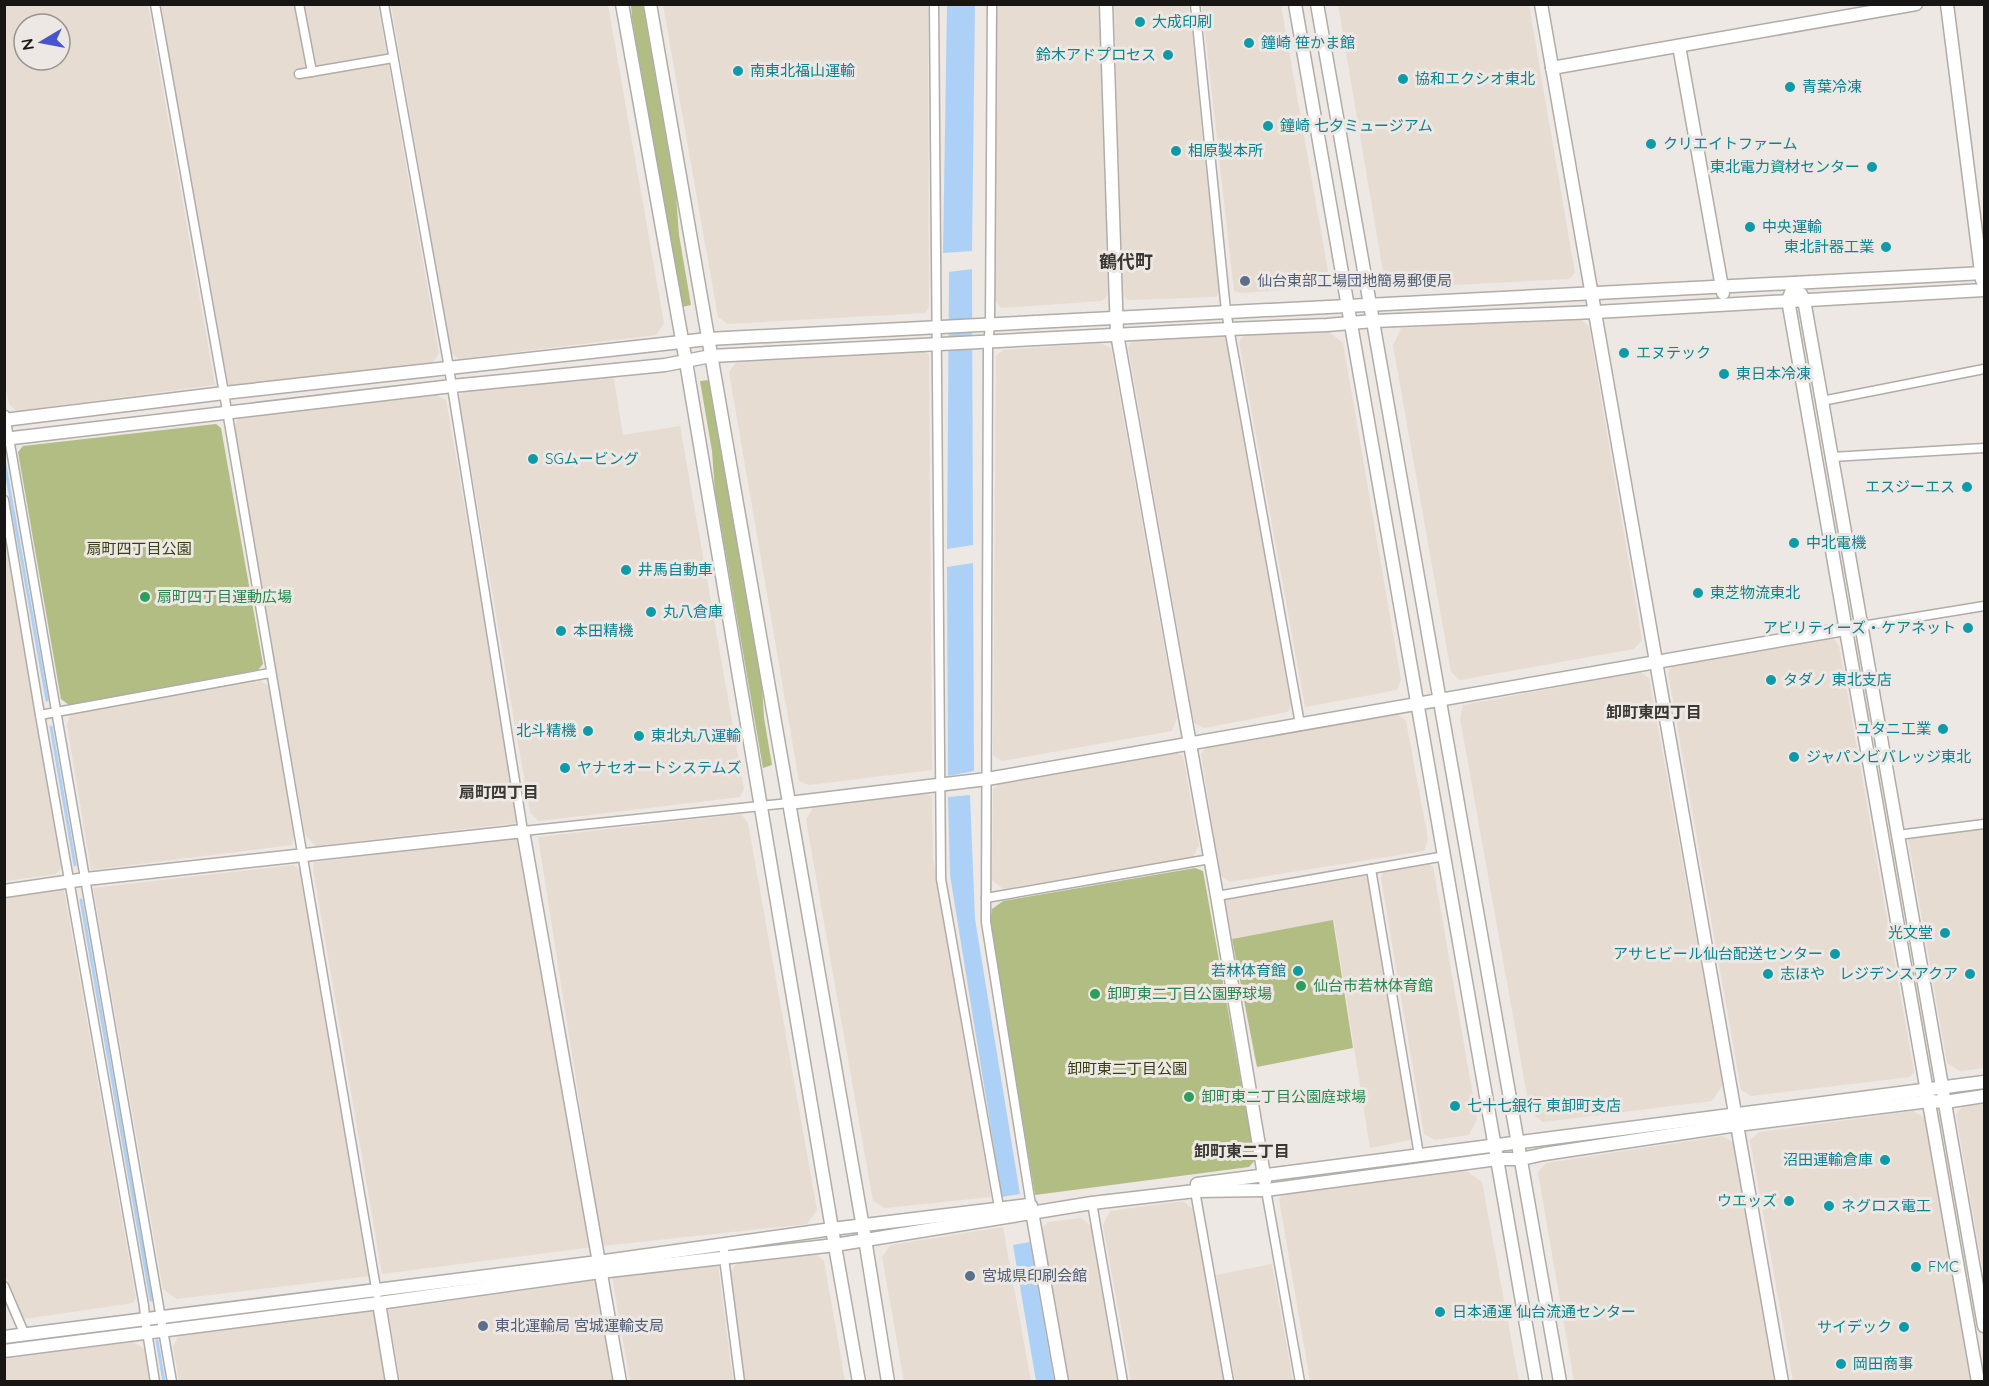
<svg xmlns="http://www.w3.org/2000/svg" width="1989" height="1386" viewBox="0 0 1989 1386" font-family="Quicksand,'Noto Sans JP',sans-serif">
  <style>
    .built { fill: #e6dcd1; fill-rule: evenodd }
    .green { fill: #b2bd84 }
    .water { fill: #add1f6 }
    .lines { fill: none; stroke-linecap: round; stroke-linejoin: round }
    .stream { stroke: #add1f6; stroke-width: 3 }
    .street-casing { stroke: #b0aca7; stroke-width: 11 }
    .secondary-casing { stroke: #b0aca7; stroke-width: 15 }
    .street { stroke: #fff; stroke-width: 8 }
    .secondary { stroke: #fff; stroke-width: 12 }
    .culture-dot { fill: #0f9aa8; stroke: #ede8e4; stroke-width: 2 }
    .service-dot { fill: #5c6f8a; stroke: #ede8e4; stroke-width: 2 }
    .leisure-dot { fill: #2e9e5b; stroke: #ede8e4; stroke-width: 2 }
    .labels { text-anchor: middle; stroke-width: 6; stroke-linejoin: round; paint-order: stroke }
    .culture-label { font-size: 15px; fill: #0d838f; stroke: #ede8e4; text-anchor: start }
    .service-label { font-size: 15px; fill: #4e5e75; stroke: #ede8e4; text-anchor: start }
    .park-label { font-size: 15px; fill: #373e11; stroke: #ede8e4 }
    .leisure-label { font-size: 15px; fill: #27864d; stroke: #ede8e4; text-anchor: start }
    .neighbourhood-label { font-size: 16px; font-weight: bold; fill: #3b3834; stroke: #ede8e4 }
    .quarter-label { font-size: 18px; font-weight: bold; fill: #3b3834; stroke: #ede8e4 }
  </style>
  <rect width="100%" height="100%" fill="#ede8e4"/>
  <g class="built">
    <path d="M4,5H148L215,385L16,411L9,404L4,379ZM24,24H60V60H24Z"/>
    <path d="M160,5H378L439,353L433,362L229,390Z"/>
    <path d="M391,5H608L664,323L656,335L459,359L451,353Z"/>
    <path d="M663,5H928L929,307L925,313L728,324L718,317Z"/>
    <path d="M996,5H1099L1108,295L1102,301L1001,308L995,300Z"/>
    <path d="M1114,5H1189L1219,292L1216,297L1128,300L1123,295Z"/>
    <path d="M1202,5H1281L1329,277L1322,287L1240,293L1234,291Z"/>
    <path d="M1338,5H1529L1575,273L1569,279L1396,288L1384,277Z"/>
    <path d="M1580,318L1589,327L1642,640L1634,649L1460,680L1451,672L1393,346L1401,328Z"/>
    <path d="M1328,331L1343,343L1401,680L1397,690L1305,707L1239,342L1245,334Z"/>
    <path d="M1221,335L1228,339L1291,705L1288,712L1204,728L1194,723L1128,347L1133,340Z"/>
    <path d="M1100,343L1111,348L1177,718L1172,731L1002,761L993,755L996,356L1003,350Z"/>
    <path d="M925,352L929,355L932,770L809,785L799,781L729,372L737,361Z"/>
    <path d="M613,374L623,435L680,426L744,789L740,797L539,821L530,813L459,398L464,390Z"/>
    <path d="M437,395L446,400L519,818L517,823L316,846L305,835L234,428L238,418Z"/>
    <path d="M5,538L61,867L56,874L5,881Z"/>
    <path d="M1832,637L1839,646L1914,1072L1910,1077L1751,1096L1741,1090L1668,673L1672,666Z"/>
    <path d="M1640,672L1649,678L1723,1085L1712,1101L1543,1122L1530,1112L1460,718L1463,705Z"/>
    <path d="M261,681L268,686L294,836L292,845L91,870L67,725L70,715Z"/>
    <path d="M1396,713L1406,721L1428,839L1424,851L1230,882L1220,875L1201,754L1208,745Z"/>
    <path d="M1173,750L1183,756L1199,845L1193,857L1003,889L992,880L993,790L1000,782Z"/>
    <path d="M923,792L932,796L933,858L991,1197L885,1208L873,1201L806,820L815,804Z"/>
    <path d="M741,814L748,823L817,1210L807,1224L602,1246L538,837Z"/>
    <path d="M1984,827V1068L1960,1071L1947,1063L1908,838Z"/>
    <path d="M518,838L524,843L593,1247L382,1274L313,869L314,862Z"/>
    <path d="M1425,862L1433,866L1477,1119L1469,1135L1435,1140L1424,1134L1381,878L1384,870Z"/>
    <path d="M293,865L300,870L370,1276L177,1299L163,1289L93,888Z"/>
    <path d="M1360,873L1367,878L1412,1134L1410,1140L1370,1148L1334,920L1232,939L1225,900L1230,895Z"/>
    <path d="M64,890L136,1298L133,1303L24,1319L4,1272L5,898Z"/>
    <path d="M1984,1104V1278L1956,1115L1962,1107Z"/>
    <path d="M1913,1111L1925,1118L1972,1381H1793L1750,1140L1759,1132Z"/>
    <path d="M1722,1136L1733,1142L1775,1381H1574L1538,1173L1546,1163Z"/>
    <path d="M1462,1168L1482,1182L1519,1381H1310L1279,1199L1285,1192Z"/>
    <path d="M1183,1201L1194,1210L1224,1381H1131L1103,1225L1110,1211Z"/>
    <path d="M1081,1218L1091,1226L1117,1381H1067L1042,1228L1048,1222Z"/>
    <path d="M1003,1227L1031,1381H904L882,1257L891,1245Z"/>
    <path d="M813,1252L824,1261L845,1381H745L730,1272L739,1261Z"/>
    <path d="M718,1264L733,1381H630L612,1277Z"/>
    <path d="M1272,1264L1293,1381H1235L1216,1275Z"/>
    <path d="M597,1280L616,1381H400L388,1310Z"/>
    <path d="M376,1311L388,1381H179L173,1347L180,1332Z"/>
    <path d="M133,1342L145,1349L151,1381H5L4,1359Z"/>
  </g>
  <g class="green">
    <path d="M631,5H643L676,195L679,235L691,305L682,307L632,18Z"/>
    <path d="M710,380L762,684L764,718L772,765L763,768L715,491L712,451L700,381Z"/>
    <path d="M216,424L221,428L263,664L258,670L69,705L61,699L18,452L23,446Z"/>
    <path d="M1195,868L1203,871L1255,1160L1249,1167L1035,1195L990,923L992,909L1003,901Z"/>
    <path d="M1333,920L1353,1048L1257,1067L1232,939Z"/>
  </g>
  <g class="water">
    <path d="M947,5H975L972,251L943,253Z"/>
    <path d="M972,269L973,545L947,549L949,272Z"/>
    <path d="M973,563L974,771L948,776L947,567Z"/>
    <path d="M970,795L975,919L1020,1194L1002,1197L950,875L948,797Z"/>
    <path d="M1030,1242L1054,1381H1036L1013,1245Z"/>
  </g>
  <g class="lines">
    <g class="stream">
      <path d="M4,460L47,700"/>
      <path d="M51,727L75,865"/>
      <path d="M81,900L151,1300"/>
      <path d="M157,1341L164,1382"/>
    </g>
    <g class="street-casing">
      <g id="street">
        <path d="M155,4L224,393L377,1294"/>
        <path d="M299,4L312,72"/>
        <path d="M384,4L449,368L523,831L789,803"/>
        <path d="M934,4L941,879L1000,1213"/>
        <path d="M992,4L990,324L988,347L986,922L1031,1205"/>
        <path d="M1195,4L1226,311L1300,724"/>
        <path d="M299,74L393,58"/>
        <path d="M1822,401L1984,369"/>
        <path d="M5,415L172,1382"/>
        <path d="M1832,457L1984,448"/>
        <path d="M4,500L40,715L144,1306L145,1319L155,1382"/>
        <path d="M1862,626L1984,606"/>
        <path d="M40,715L270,673"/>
        <path d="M1898,835L1984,824"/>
        <path d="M1371,869L1419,1155"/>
        <path d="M1217,896L1445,856"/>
        <path d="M986,898L1210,859"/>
        <path d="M1266,1190L1300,1382"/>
        <path d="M1195,1191L1229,1382"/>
        <path d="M1092,1203L1123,1382"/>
        <path d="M724,1244V1258L740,1382"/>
        <path d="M4,1286L25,1335"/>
      </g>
    </g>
    <g class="secondary-casing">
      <g id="secondary">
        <path d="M622,4L686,362L832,1229L859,1382"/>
        <path d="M650,4L865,1239L888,1382"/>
        <path d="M1106,4L1117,334L1217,896L1265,1181"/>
        <path d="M1295,4L1536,1382"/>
        <path d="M1317,4L1560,1382"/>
        <path d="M1541,4L1782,1382"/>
        <path d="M1947,4L1982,280"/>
        <path d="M1679,46L1723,293"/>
        <path d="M1552,68L1916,4"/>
        <path d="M1795,283L1788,300L1978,1382"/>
        <path d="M1801,294L1804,300L1822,401L1984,1326"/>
        <path d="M4,420L224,393L708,339L1984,273"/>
        <path d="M4,439L452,386L665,365L711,356L1229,329L1327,325L1374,321L1596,312L1984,290"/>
        <path d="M789,803L987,779L1862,626"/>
        <path d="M4,891L86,879L523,831L620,1382"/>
        <path d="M1197,1184L1984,1082"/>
        <path d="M1031,1206L1062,1382"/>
        <path d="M379,1303L392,1382"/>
        <path d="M4,1337L598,1262L832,1229L1028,1205"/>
        <path d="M4,1351L379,1303L600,1272L835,1245L1092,1203L1195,1191L1266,1190L1497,1159H1521L1544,1154L1737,1125L1929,1101L1945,1102L1984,1096"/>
      </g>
    </g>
    <use href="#street" class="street"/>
    <use href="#secondary" class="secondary"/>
  </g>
  <g class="culture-dot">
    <circle cx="1140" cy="22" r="6"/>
    <circle cx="1249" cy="43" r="6"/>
    <circle cx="1168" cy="55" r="6"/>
    <circle cx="738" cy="71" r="6"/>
    <circle cx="1403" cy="79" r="6"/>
    <circle cx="1790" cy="87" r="6"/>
    <circle cx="1268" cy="126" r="6"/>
    <circle cx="1651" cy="144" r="6"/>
    <circle cx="1176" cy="151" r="6"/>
    <circle cx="1872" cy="167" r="6"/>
    <circle cx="1750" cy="227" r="6"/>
    <circle cx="1886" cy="247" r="6"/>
    <circle cx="1624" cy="353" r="6"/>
    <circle cx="1724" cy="374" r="6"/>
    <circle cx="533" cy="459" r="6"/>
    <circle cx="1967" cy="487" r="6"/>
    <circle cx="1794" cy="543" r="6"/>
    <circle cx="626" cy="570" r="6"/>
    <circle cx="1698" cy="593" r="6"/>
    <circle cx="651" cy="612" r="6"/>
    <circle cx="1968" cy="628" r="6"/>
    <circle cx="561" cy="631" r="6"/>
    <circle cx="1771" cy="680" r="6"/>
    <circle cx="1943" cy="729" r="6"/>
    <circle cx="588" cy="731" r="6"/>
    <circle cx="639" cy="736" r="6"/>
    <circle cx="1794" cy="757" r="6"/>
    <circle cx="565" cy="768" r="6"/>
    <circle cx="1945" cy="933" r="6"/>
    <circle cx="1835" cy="954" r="6"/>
    <circle cx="1298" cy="971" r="6"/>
    <circle cx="1768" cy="974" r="6"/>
    <circle cx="1970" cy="974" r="6"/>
    <circle cx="1455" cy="1106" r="6"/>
    <circle cx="1885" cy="1160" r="6"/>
    <circle cx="1789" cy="1201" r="6"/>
    <circle cx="1829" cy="1206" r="6"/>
    <circle cx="1916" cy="1267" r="6"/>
    <circle cx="1440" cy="1312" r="6"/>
    <circle cx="1904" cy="1327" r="6"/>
    <circle cx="1841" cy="1364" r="6"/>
  </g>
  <g class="service-dot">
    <circle cx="1245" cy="281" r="6"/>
    <circle cx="970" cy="1276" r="6"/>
    <circle cx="483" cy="1326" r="6"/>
  </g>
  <g class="leisure-dot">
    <circle cx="145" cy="597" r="6"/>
    <circle cx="1301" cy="986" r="6"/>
    <circle cx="1095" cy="994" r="6"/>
    <circle cx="1189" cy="1097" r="6"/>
  </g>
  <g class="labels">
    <g class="culture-label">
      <text x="1152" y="27">大成印刷</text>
      <text x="1261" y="48">鐘崎 笹かま館</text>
      <text x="1156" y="60" text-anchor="end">鈴木アドプロセス</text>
      <text x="750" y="76">南東北福山運輸</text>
      <text x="1415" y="84">協和エクシオ東北</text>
      <text x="1802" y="92">青葉冷凍</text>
      <text x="1280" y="131">鐘崎 七夕ミュージアム</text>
      <text x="1663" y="149">クリエイトファーム</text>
      <text x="1188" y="156">相原製本所</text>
      <text x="1860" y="172" text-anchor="end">東北電力資材センター</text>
      <text x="1762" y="232">中央運輸</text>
      <text x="1874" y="252" text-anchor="end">東北計器工業</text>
      <text x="1636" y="358">エヌテック</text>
      <text x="1736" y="379">東日本冷凍</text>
      <text x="545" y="464">SGムービング</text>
      <text x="1955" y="492" text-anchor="end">エスジーエス</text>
      <text x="1806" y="548">中北電機</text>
      <text x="638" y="575">井馬自動車</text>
      <text x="1710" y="598">東芝物流東北</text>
      <text x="663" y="617">丸八倉庫</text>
      <text x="1956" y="633" text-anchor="end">アビリティーズ・ケアネット</text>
      <text x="573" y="636">本田精機</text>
      <text x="1783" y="685">タダノ 東北支店</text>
      <text x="1931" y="734" text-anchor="end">ユタニ工業</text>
      <text x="576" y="736" text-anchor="end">北斗精機</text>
      <text x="651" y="741">東北丸八運輸</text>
      <text x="1806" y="762">ジャパンビバレッジ東北</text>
      <text x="577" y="773">ヤナセオートシステムズ</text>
      <text x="1933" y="938" text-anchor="end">光文堂</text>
      <text x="1823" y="959" text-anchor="end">アサヒビール仙台配送センター</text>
      <text x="1286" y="976" text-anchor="end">若林体育館</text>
      <text x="1780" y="979">志ほや</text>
      <text x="1958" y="979" text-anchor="end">レジデンスアクア</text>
      <text x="1467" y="1111">七十七銀行 東卸町支店</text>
      <text x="1873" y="1165" text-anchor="end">沼田運輸倉庫</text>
      <text x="1777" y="1206" text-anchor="end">ウエッズ</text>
      <text x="1841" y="1211">ネグロス電工</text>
      <text x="1928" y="1272">FMC</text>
      <text x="1452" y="1317">日本通運 仙台流通センター</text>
      <text x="1892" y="1332" text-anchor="end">サイデック</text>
      <text x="1853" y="1369">岡田商事</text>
    </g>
    <g class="service-label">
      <text x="1257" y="286">仙台東部工場団地簡易郵便局</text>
      <text x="982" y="1281">宮城県印刷会館</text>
      <text x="495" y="1331">東北運輸局 宮城運輸支局</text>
    </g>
    <g class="park-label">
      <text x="139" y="554">扇町四丁目公園</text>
      <text x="1127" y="1074">卸町東二丁目公園</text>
    </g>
    <g class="leisure-label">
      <text x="157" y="602">扇町四丁目運動広場</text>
      <text x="1313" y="991">仙台市若林体育館</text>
      <text x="1107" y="999">卸町東二丁目公園野球場</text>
      <text x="1201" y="1102">卸町東二丁目公園庭球場</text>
    </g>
    <g class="neighbourhood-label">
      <text x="1654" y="718">卸町東四丁目</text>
      <text x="499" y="798">扇町四丁目</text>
      <text x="1242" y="1157">卸町東二丁目</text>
    </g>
    <g class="quarter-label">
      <text x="1126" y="268">鶴代町</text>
    </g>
  </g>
  <rect width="1989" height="1386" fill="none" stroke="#181615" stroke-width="12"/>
  <g transform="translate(42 42) rotate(260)"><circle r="28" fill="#ede8e4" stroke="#989491" stroke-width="1.5"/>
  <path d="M0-4.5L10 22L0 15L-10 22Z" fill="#4755ca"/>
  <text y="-9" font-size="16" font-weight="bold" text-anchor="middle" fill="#181615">N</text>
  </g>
</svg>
